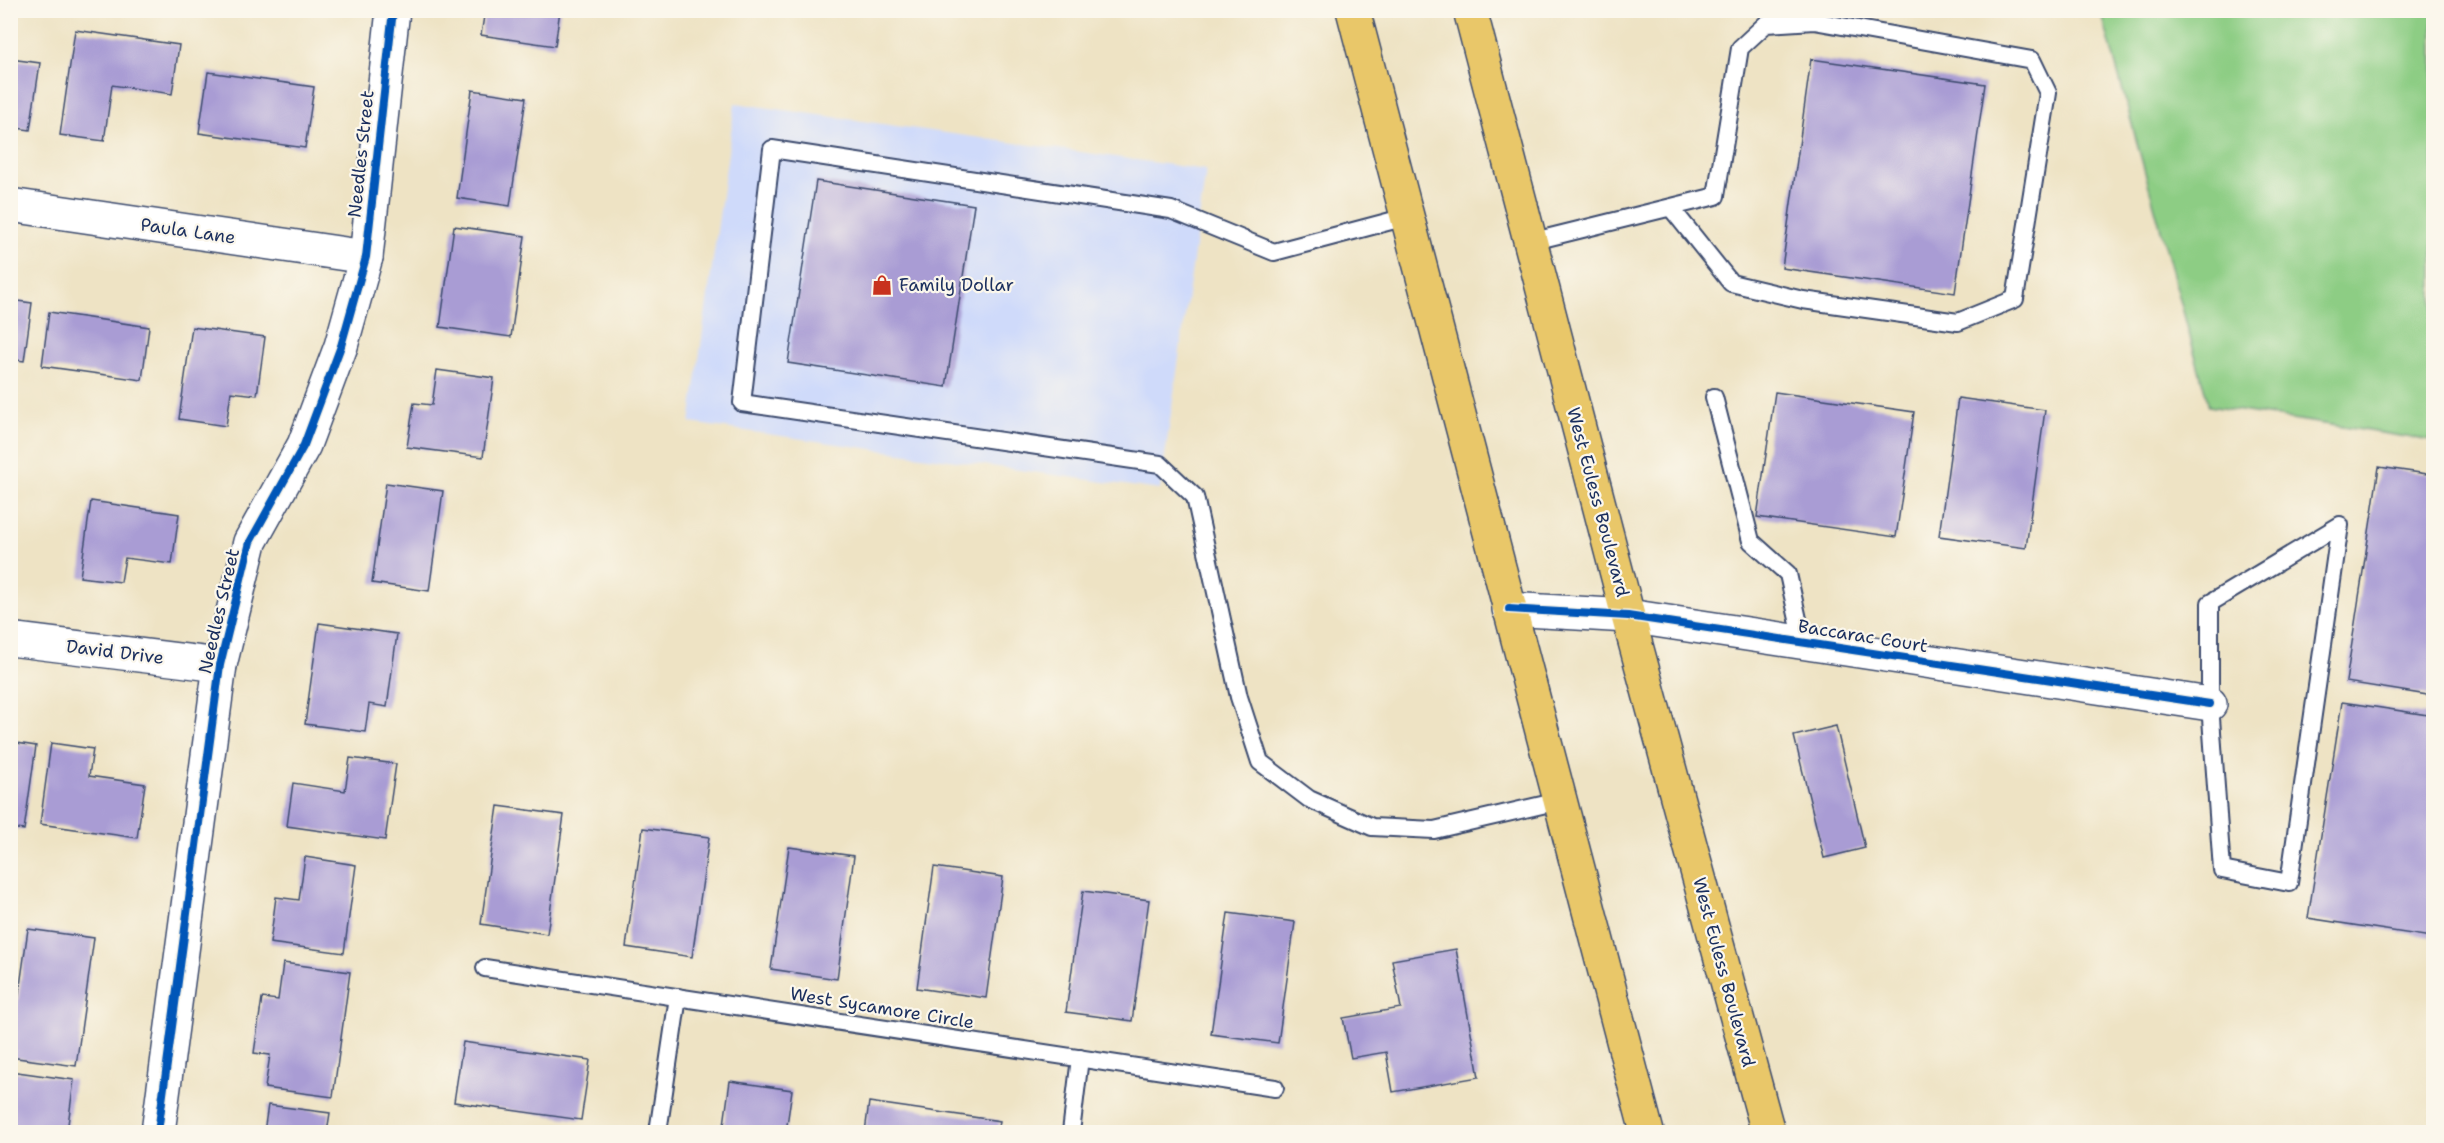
<svg xmlns="http://www.w3.org/2000/svg" width="2444" height="1143" viewBox="0 0 2444 1143" font-family="'Shantell Sans',sans-serif">
  <style>
    .built { fill: #cfdafa }
    .green { fill: #8dcd84; stroke: #547e71; stroke-width: 1.5 }
    .building { fill: #a99cd4 }
    .lines { fill: none; stroke-linecap: round; stroke-linejoin: round }
    .lane-casing { stroke: #3b4a6d; stroke-width: 20 }
    .street-casing { stroke: #3b4a6d; stroke-width: 36 }
    .primary-casing { stroke: #3b4a6d; stroke-width: 36 }
    .lane { stroke: #fff; stroke-width: 16 }
    .street { stroke: #fff; stroke-width: 33 }
    .primary { stroke: #e9c769; stroke-width: 33 }
    .cycleway-casing { stroke: #fbf7ec; stroke-width: 11 }
    .cycleway { stroke: #0057b8; stroke-width: 8 }
    .labels { text-anchor: middle; stroke-width: 4.5; stroke-linejoin: round; paint-order: stroke }
    .street-label { font-size: 18px; fill: #1b2f5e; stroke: #fbf7ec }
    .poi-label { font-size: 18px; fill: #1b2f5e; stroke: #fbf7ec; text-anchor: start }
  </style>
  <rect width="100%" height="100%" fill="#fbf7ec"/>
  <filter id="ink" filterUnits="userSpaceOnUse"><feTurbulence type="fractalNoise" baseFrequency=".0167" numOctaves="2"/><feDisplacementMap in="SourceGraphic" scale="12" xChannelSelector="R" yChannelSelector="G"/><feConvolveMatrix kernelMatrix="1 2 1 2 8 2 1 2 1" color-interpolation-filters="sRGB"/></filter>
  <filter id="wash" filterUnits="userSpaceOnUse"><feTurbulence type="fractalNoise" baseFrequency=".008" numOctaves="4" result="noise"/><feDisplacementMap in="SourceGraphic" scale="24" xChannelSelector="R" yChannelSelector="G"/><feGaussianBlur stdDeviation="1.35" result="paint"/><feColorMatrix in="noise" values="0 0 0 0 0 0 0 0 0 0 0 0 0 0 0 0 0 1.4 0 .05"/><feComposite in="paint" operator="in"/></filter>
  <g filter="url(#wash)">
    <rect width="100%" height="100%" fill="#eee3c4"/>
    <path class="built" d="M735,103L1206,170L1160,490L690,423Z"/>
    <path class="green" d="M2101,11H2433V441L2209,406Z"/>
    <g id="blocks">
      <g class="building">
        <path d="M485,10H560L555,46L481,35Z"/>
        <path d="M75,30L179,45L172,94L112,85L104,141L60,135Z"/>
        <path d="M10,59L40,63L30,130L10,127Z"/>
        <path d="M1811,59L1985,84L1955,293L1782,268Z"/>
        <path d="M208,72L314,87L305,148L199,133Z"/>
        <path d="M472,90L526,98L510,206L457,198Z"/>
        <path d="M816,181L974,205L946,387L788,363Z"/>
        <path d="M454,226L525,236L511,337L440,327Z"/>
        <path d="M10,300L32,303L24,361L10,359Z"/>
        <path d="M49,312L149,327L142,380L42,366Z"/>
        <path d="M192,327L265,337L257,395L231,392L226,426L179,419Z"/>
        <path d="M437,370L494,378L483,457L407,447L414,403L432,405Z"/>
        <path d="M1775,392L1914,412L1896,537L1757,517Z"/>
        <path d="M1958,398L2045,410L2026,548L1939,536Z"/>
        <path d="M2379,467L2434,475V696L2346,682Z"/>
        <path d="M386,483L443,491L429,591L372,583Z"/>
        <path d="M91,501L179,514L172,564L125,558L121,582L80,577Z"/>
        <path d="M319,623L397,634L387,707L369,704L365,732L305,724Z"/>
        <path d="M2342,702L2434,716V917L2431,937L2308,918Z"/>
        <path d="M1836,726L1865,848L1824,858L1794,736Z"/>
        <path d="M10,742L36,746L24,830L10,828Z"/>
        <path d="M51,743L93,749L89,776L145,784L137,838L40,824Z"/>
        <path d="M350,758L396,764L385,840L287,826L293,783L345,791Z"/>
        <path d="M498,806L564,815L547,934L481,924Z"/>
        <path d="M643,828L709,837L692,957L626,947Z"/>
        <path d="M789,847L854,856L837,979L771,969Z"/>
        <path d="M305,857L356,865L344,953L270,943L276,897L299,900Z"/>
        <path d="M934,867L1003,877L986,998L917,988Z"/>
        <path d="M1083,891L1149,900L1132,1021L1066,1012Z"/>
        <path d="M1228,913L1295,922L1278,1043L1211,1034Z"/>
        <path d="M28,929L94,938L76,1066L10,1057Z"/>
        <path d="M1456,949L1479,1077L1393,1092L1386,1052L1351,1058L1343,1018L1401,1008L1392,960Z"/>
        <path d="M283,963L350,972L333,1097L265,1088L270,1055L254,1053L262,998L278,1000Z"/>
        <path d="M463,1042L590,1060L581,1120L454,1102Z"/>
        <path d="M10,1071L74,1080L67,1132H10Z"/>
        <path d="M730,1081L792,1090L786,1132H723Z"/>
        <path d="M869,1102L1000,1121L998,1132H865Z"/>
        <path d="M268,1105L330,1113L327,1132H264Z"/>
      </g>
    </g>
  </g>
  <g filter="url(#ink)">
    <use href="#blocks" fill-opacity="0" stroke="#3b4a6d" stroke-width="1.5"/>
    <g class="lines">
      <g class="lane-casing">
        <g id="lane">
          <path d="M1406,217L1274,252L1171,210L772,149L742,403L1160,464L1195,497L1239,697L1260,762L1309,799L1372,827L1434,830L1559,801"/>
          <path d="M1530,242L1716,196L1740,48L1766,24L1814,21L2032,60L2048,93L2015,299L1958,322L1803,300L1731,283L1671,208"/>
          <path d="M1714,397L1751,541L1788,574L1803,642"/>
          <path d="M2340,525L2289,883L2222,870L2210,704V603Z"/>
          <path d="M485,968L1275,1088"/>
          <path d="M658,1132L678,997"/>
          <path d="M1071,1132L1080,1058"/>
        </g>
      </g>
      <g class="street-casing">
        <g id="street">
          <path d="M10,205L366,257"/>
          <path d="M1509,609L1628,616L2210,704"/>
          <path d="M10,639L220,665"/>
          <path d="M158,1132L220,665L250,542L304,445L341,346L366,257L393,10"/>
        </g>
      </g>
      <g class="primary-casing">
        <g id="primary">
          <path d="M1353,10L1647,1132"/>
          <path d="M1470,10L1628,616L1768,1132"/>
        </g>
      </g>
      <use href="#lane" class="lane"/>
      <use href="#street" class="street"/>
      <use href="#primary" class="primary"/>
      <g class="cycleway-casing">
        <g id="cycleway">
          <path d="M1509,609L1628,616L2210,704"/>
          <path d="M158,1132L220,665L250,542L304,445L341,346L366,257L393,10"/>
        </g>
      </g>
      <use href="#cycleway" class="cycleway"/>
    </g>
  </g>
  <defs>
    <g id="shop-bare" transform="scale(1.62)"><path d="M-5-2.5h2.3a2.7 3.5 0 0 1 5.4 0H5L5.5 6h-11ZM-1.5-2.5h3a1.5 2.3 0 0 0-3 0Z" fill="#c8321e" stroke="#fbf7ec" stroke-width="2.5" paint-order="stroke"/></g>
  </defs>
  <g fill-rule="evenodd">
    <use href="#shop-bare" x="882" y="285"/>
  </g>
  <g class="labels">
    <g class="street-label">
      <text transform="translate(361 154) rotate(-84)" y="6">Needles Street</text>
      <text transform="translate(188 231) rotate(8)" y="6">Paula Lane</text>
      <text transform="translate(1598 502) rotate(75)" y="6">West Euless Boulevard</text>
      <text transform="translate(219 611) rotate(-77)" y="6">Needles Street</text>
      <text transform="translate(1863 636) rotate(9)" y="6">Baccarac Court</text>
      <text transform="translate(115 652) rotate(7)" y="6">David Drive</text>
      <text transform="translate(1724 972) rotate(75)" y="6">West Euless Boulevard</text>
      <text transform="translate(882 1008) rotate(9)" y="6">West Sycamore Circle</text>
    </g>
    <g class="poi-label">
      <text x="899" y="291">Family Dollar</text>
    </g>
  </g>
  <rect width="2444" height="1143" fill="none" stroke="#fbf7ec" stroke-width="36"/>
</svg>
